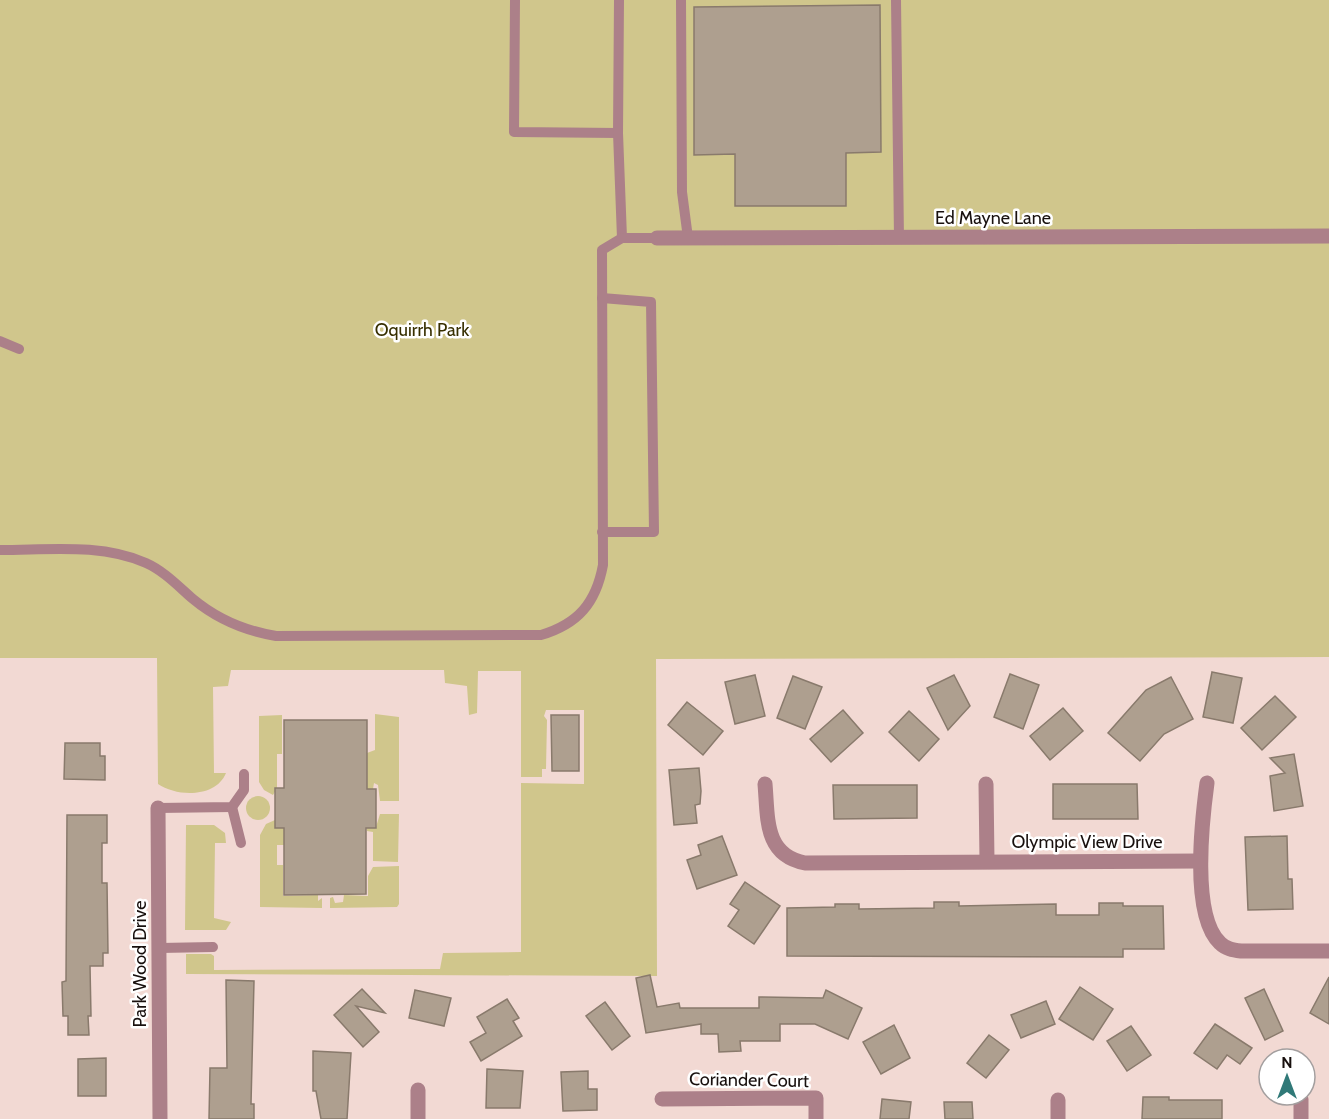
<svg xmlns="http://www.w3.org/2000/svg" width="1329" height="1119" viewBox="0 0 1329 1119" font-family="Cabin,sans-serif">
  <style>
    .green { fill: #d0c68c }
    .building { fill: #ae9f8f; stroke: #897a6c; stroke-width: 1.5 }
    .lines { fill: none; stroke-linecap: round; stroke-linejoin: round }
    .lane { stroke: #ac8089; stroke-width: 10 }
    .street { stroke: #ac8089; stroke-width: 15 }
    .labels { text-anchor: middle; stroke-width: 5; stroke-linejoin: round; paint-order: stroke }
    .street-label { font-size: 18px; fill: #18100e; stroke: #fff }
    .park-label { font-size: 18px; fill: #372f00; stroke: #fff }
  </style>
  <rect width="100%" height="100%" fill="#f2d9d3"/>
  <g class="green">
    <path d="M0,0H1329V657L656,659L657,976L186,974V954H211L214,956V970L440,969L443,953L521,952V783L584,784V710H546L544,716L547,720L546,769H542V777H521V671H478L477,713L469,715L467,686L445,683L444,670H231L228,686L213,687L214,773H226C216,798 177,797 158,784L157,658H0Z"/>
    <path d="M375,714L399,717V801H380L378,785L374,783L373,789H367V753L375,750Z"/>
    <path d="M282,715V754H277V788L273,795L264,790L259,782V716Z"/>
    <circle cx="258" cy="808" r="12"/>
    <path d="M380,814H399L398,862L373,861V832L367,831V828L376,827Z"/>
    <path d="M275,820L284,828V845H277V865H283V896L318,895V901L322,898V908L260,907V835L266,824Z"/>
    <path d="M186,825H214L225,833L226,843H215L214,918L231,922L226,930H185Z"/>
    <path d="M399,866V904L397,907L330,908V898L333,897L335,903L343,902L344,895L368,896V876L373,867Z"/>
  </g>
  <g class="building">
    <path d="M880,5L881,152L846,153V206H735V154L694,155V7Z"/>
    <path d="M1212,672L1242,678L1233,723L1203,717Z"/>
    <path d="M1010,674L1039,685L1023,729L994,717Z"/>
    <path d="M755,675L765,716L735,724L725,682Z"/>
    <path d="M954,675L970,706L948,730L927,688Z"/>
    <path d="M793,676L822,687L805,729L777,718Z"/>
    <path d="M1171,677L1193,719L1164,734L1140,761L1108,733L1146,690Z"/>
    <path d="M1275,696L1296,717L1262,750L1241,728Z"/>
    <path d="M687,702L723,731L703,755L668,725Z"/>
    <path d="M1063,708L1083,731L1050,760L1030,736Z"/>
    <path d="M843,710L863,733L831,762L810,739Z"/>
    <path d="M909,711L939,739L919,761L889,732Z"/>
    <path d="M551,715H579V771H552Z"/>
    <path d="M284,720H367V789H376V828H366V894L284,895V828H275V788H284Z"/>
    <path d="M65,743H100V756H105V780L64,779Z"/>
    <path d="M1294,754L1303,806L1274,811L1270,776L1285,773L1270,758Z"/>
    <path d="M699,768L701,791L700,804L695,805L697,823L674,825L669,770Z"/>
    <path d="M1053,784H1137L1138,819H1053Z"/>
    <path d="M833,785H917V818L834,819Z"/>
    <path d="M67,815H107V843H102V883H107L108,953H103V966H90L91,1016H88L89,1035H68V1016H63L62,982L66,981Z"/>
    <path d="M722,836L737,875L697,889L687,860L701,855L698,845Z"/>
    <path d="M1287,836L1288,879H1292L1293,909L1248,910L1245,837Z"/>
    <path d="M745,882L780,906L754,944L728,926L739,910L730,904Z"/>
    <path d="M934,902H959V906L1056,904V915H1099V903H1123V906H1163L1164,949H1123V957L787,956V908L835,907V904H859V909L934,908Z"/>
    <path d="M650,975L657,1007L679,1003L680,1008H759V997L823,998L826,990L862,1008L848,1039L815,1024H780V1041H740L741,1051L719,1052L718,1034H701V1024L646,1033L636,978Z"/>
    <path d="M1329,977V1024L1310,1013Z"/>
    <path d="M226,980L254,981L251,1104H254V1119H209L210,1068H227Z"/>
    <path d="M1080,987L1113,1009L1093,1040L1059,1019Z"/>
    <path d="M362,989L385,1013L356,1006L379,1032L363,1047L334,1015Z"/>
    <path d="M1264,989L1283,1031L1265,1040L1245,998Z"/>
    <path d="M415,990L451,998L444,1026L409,1018Z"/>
    <path d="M507,999L519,1018L513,1021L522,1036L481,1061L470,1042L486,1033L477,1017Z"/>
    <path d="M1046,1001L1055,1024L1021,1038L1011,1015Z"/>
    <path d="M605,1002L630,1036L612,1050L586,1016Z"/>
    <path d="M1215,1024L1252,1048L1240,1064L1227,1055L1217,1069L1194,1053Z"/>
    <path d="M894,1025L910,1058L881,1074L863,1042Z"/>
    <path d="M1131,1026L1151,1055L1127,1071L1107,1041Z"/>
    <path d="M989,1035L1009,1050L986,1078L967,1063Z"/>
    <path d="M313,1051L351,1053L347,1119H321L316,1091H313Z"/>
    <path d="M106,1058V1096H78V1059Z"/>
    <path d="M487,1069L523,1071L520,1108H486Z"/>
    <path d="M588,1071V1089H597V1110L563,1111L561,1072Z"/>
    <path d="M1143,1097H1169V1100H1222V1119H1142Z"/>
    <path d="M882,1099L911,1102L909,1119H880Z"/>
    <path d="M944,1102H972L973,1119H945Z"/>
  </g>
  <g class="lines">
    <g class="lane">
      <path d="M515,0L514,132L618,133"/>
      <path d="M619,0L618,133L622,238H657"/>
      <path d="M681,0L682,192L688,238"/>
      <path d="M896,0L899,238"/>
      <path d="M602,298L651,302L654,532H602"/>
      <path d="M0,341L19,349"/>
      <path d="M0,550C48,550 101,543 146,563C164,571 178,586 193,599C217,619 246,631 276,636L541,635C578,624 596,603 603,565L602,250L622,238"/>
      <path d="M232,807L241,843"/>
      <path d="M158,808L232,807L244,790V774"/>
      <path d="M160,948L213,947"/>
    </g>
    <g class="street">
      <path d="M657,238L1329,236"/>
      <path d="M1207,783C1202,820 1191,916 1220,943C1226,949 1233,950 1241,951H1329"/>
      <path d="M765,784C768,818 764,855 805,863L1200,861"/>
      <path d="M986,784L987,861"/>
      <path d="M158,808L160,1119"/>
      <path d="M418,1090V1119"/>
      <path d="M662,1099L816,1098V1119"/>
      <path d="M1301,1099V1119"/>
      <path d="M1058,1100V1119"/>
    </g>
  </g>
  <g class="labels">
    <g class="street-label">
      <text x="993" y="224">Ed Mayne Lane</text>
      <text x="1087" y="848">Olympic View Drive</text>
      <text transform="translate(140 964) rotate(-90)" y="6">Park Wood Drive</text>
      <text transform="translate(749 1080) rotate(1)" y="6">Coriander Court</text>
    </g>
    <g class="park-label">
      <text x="422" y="336">Oquirrh Park</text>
    </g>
  </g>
  <g transform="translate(1287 1077)"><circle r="28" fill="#ffffff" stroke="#a39f9f" stroke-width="1.5"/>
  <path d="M0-4.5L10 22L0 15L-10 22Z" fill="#307978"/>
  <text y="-9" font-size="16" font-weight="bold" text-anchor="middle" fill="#18100e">N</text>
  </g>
</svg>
